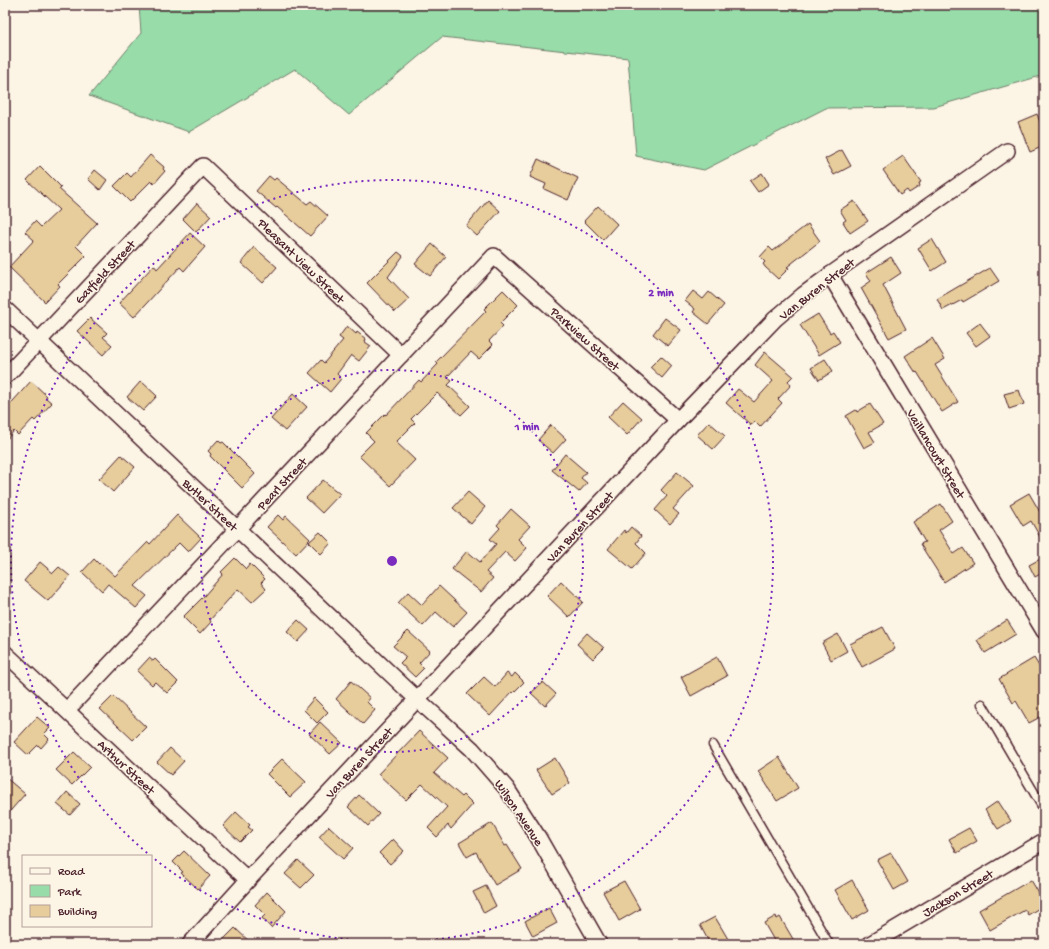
<svg xmlns="http://www.w3.org/2000/svg" width="1049" height="949" viewBox="0 0 1049 949" font-family="'Gochi Hand',sans-serif">
  <style>
    .green { fill: #97dca9; stroke: #707e6a }
    .building { fill: #e7cd9c; stroke: #4a1f2b }
    .lines { fill: none; stroke-linecap: round; stroke-linejoin: round }
    .service-casing { stroke: #4a1f2b; stroke-width: 11 }
    .minor-casing { stroke: #4a1f2b; stroke-width: 18 }
    .service { stroke: #fcf5e5; stroke-width: 8 }
    .minor { stroke: #fcf5e5; stroke-width: 15 }
    .ring { fill: none; stroke: #7b2cbf; stroke-width: 2; stroke-dasharray: 2 4 }
    .labels { text-anchor: middle; stroke-width: 3; stroke-linejoin: round; paint-order: stroke }
    .street-label { font-size: 13px; fill: #4a1f2b; stroke: #fcf5e5 }
    .centre { fill: #7b2cbf; stroke: #fcf5e5; stroke-width: 2 }
    .ring-label { font-size: 12px; text-anchor: middle; font-weight: bold; fill: #7b2cbf; stroke: #fcf5e5; stroke-width: 3; stroke-linejoin: round; paint-order: stroke }
  </style>
  <rect width="100%" height="100%" fill="#fcf5e5"/>
  <filter id="ink" filterUnits="userSpaceOnUse"><feTurbulence type="fractalNoise" baseFrequency=".025" numOctaves="2"/><feDisplacementMap in="SourceGraphic" scale="8" xChannelSelector="R" yChannelSelector="G"/><feConvolveMatrix kernelMatrix="1 2 1 2 8 2 1 2 1" color-interpolation-filters="sRGB"/></filter>
  <g filter="url(#ink)">
    <path class="green" d="M139,5H1044V75L934,107L826,108L704,170L636,156L628,58L442,37L349,115L295,69L189,132L89,96L141,33Z"/>
    <g class="building">
      <path d="M1037,114L1044,132V146L1030,152L1018,122Z"/>
      <path d="M842,150L851,166L834,175L825,159Z"/>
      <path d="M150,155L164,167L163,169L165,171L154,184L151,181L130,202L114,186L127,173L131,177Z"/>
      <path d="M903,156L921,182L919,183L920,186L909,193L907,190L900,195L883,170Z"/>
      <path d="M538,159L578,178L568,200L544,189L546,184L530,177Z"/>
      <path d="M40,166L61,187L59,189L97,223L76,246L86,256L58,284L60,286L45,302L9,267L34,240L25,232L35,221L41,227L59,210L27,180Z"/>
      <path d="M95,170L107,180L100,190L88,179Z"/>
      <path d="M762,173L769,184L758,192L750,181Z"/>
      <path d="M269,176L274,180L276,178L307,204L311,201L328,216L310,236L277,207L276,208L256,191Z"/>
      <path d="M488,200L500,211L477,236L466,226Z"/>
      <path d="M854,201L868,221L850,233L843,222L846,220L840,210Z"/>
      <path d="M197,203L211,216L196,232L183,219Z"/>
      <path d="M598,206L617,224L603,240L584,221Z"/>
      <path d="M808,224L820,241L787,267L789,268L778,279L765,267L763,264L765,262L760,257L769,247L773,251Z"/>
      <path d="M190,233L205,247L184,271L180,267L134,317L119,303L154,265L157,269Z"/>
      <path d="M932,239L946,262L932,271L918,248Z"/>
      <path d="M432,244L446,257L430,276L415,264Z"/>
      <path d="M254,247L277,267L263,283L241,263Z"/>
      <path d="M398,252L403,256L388,277L409,299L395,312L367,283Z"/>
      <path d="M891,257L901,273L883,285L906,329L889,338L861,288L871,281L866,273Z"/>
      <path d="M990,268L999,281L963,302L962,300L943,310L937,299Z"/>
      <path d="M503,290L518,305L500,323L503,326L489,341L493,345L479,359L471,352L447,377L452,381L448,385L470,406L461,415L437,393L411,419L415,423L396,442L415,460L390,486L359,456L374,441L366,433L385,414L386,415L419,380L421,382L438,364L436,362L486,311L484,309Z"/>
      <path d="M693,291L703,299L709,292L724,305L708,324L693,312L695,309L685,301Z"/>
      <path d="M818,314L830,333L833,331L840,342L819,355L800,325Z"/>
      <path d="M90,318L107,333L103,337L112,345L103,355L77,331Z"/>
      <path d="M665,318L681,330L668,346L653,334Z"/>
      <path d="M980,323L990,336L976,346L966,333Z"/>
      <path d="M347,326L356,334L357,332L366,339L365,342L371,346L359,361L351,355L337,374L341,378L340,380L330,392L309,373L321,360L324,363L343,340L339,337Z"/>
      <path d="M932,338L945,359L935,365L958,402L942,412L917,372L916,373L905,356Z"/>
      <path d="M765,352L793,376L788,381L791,385L778,399L782,403L760,427L754,421L751,425L726,403L738,389L754,402L773,381L755,365Z"/>
      <path d="M661,356L672,366L662,378L650,367Z"/>
      <path d="M825,359L833,371L819,380L811,368Z"/>
      <path d="M31,381L47,396L46,398L52,403L35,421L33,419L18,435L14,431L5,441V410Z"/>
      <path d="M141,381L157,396L143,411L127,397Z"/>
      <path d="M1019,390L1024,404L1009,409L1004,394Z"/>
      <path d="M293,394L307,407L285,431L271,419Z"/>
      <path d="M623,401L642,418L627,435L608,417Z"/>
      <path d="M870,404L883,424L869,432L875,442L864,448L846,416L856,410L857,412Z"/>
      <path d="M709,422L725,436L713,449L697,435Z"/>
      <path d="M551,425L566,439L553,453L538,440Z"/>
      <path d="M218,440L221,443L223,442L255,474L242,488L210,456L211,454L208,451Z"/>
      <path d="M565,454L586,472L581,478L587,483L579,492L552,470Z"/>
      <path d="M121,455L135,467L113,492L99,479Z"/>
      <path d="M677,472L694,486L673,509L679,514L670,524L655,510L667,496L661,490Z"/>
      <path d="M323,480L340,494L322,513L306,498Z"/>
      <path d="M468,492L485,507L471,524L453,508Z"/>
      <path d="M1029,493L1044,519V544L1031,521L1023,526L1010,504Z"/>
      <path d="M941,504L952,521L939,530L954,554L963,548L973,563L944,582L920,544L925,542L913,522Z"/>
      <path d="M511,509L530,526L518,539L527,548L515,561L505,552L486,572L493,578L481,592L452,569L467,551L480,562L496,544L490,539L500,528L497,525Z"/>
      <path d="M177,515L201,538L188,552L179,543L135,586L147,596L136,608L108,584L102,591L82,572L94,559L99,564L101,563L115,576L148,542L150,544Z"/>
      <path d="M278,515L283,520L286,516L310,539L296,554L267,527Z"/>
      <path d="M631,527L641,536L636,543L646,553L632,569L608,549L624,530L626,533Z"/>
      <path d="M320,532L331,543L321,554L309,542Z"/>
      <path d="M1044,557V572L1035,577L1029,565Z"/>
      <path d="M235,558L246,569L250,564L265,579L261,583L266,589L252,602L238,589L210,620L211,622L200,634L183,617L204,596L223,574L221,572Z"/>
      <path d="M40,562L53,573L59,567L70,576L48,601L24,581Z"/>
      <path d="M561,581L583,602L569,617L547,596Z"/>
      <path d="M439,586L467,612L453,627L436,612L423,626L398,603L408,592L422,605Z"/>
      <path d="M298,620L309,630L298,642L287,632Z"/>
      <path d="M1007,620L1016,634L985,653L977,640Z"/>
      <path d="M883,627L895,649L862,667L850,644Z"/>
      <path d="M408,631L430,651L419,663L424,668L415,677L400,663L406,657L393,646Z"/>
      <path d="M587,633L604,648L593,659L577,644Z"/>
      <path d="M838,634L847,651L831,660L822,643Z"/>
      <path d="M717,657L727,676L691,696L681,677Z"/>
      <path d="M149,658L153,661L155,659L178,682L167,693L155,682L152,685L137,671Z"/>
      <path d="M1034,658L1044,674V715L1029,723L1016,701L1013,703L999,679Z"/>
      <path d="M507,673L512,677L515,673L524,682L513,693L512,692L490,716L467,694L484,677L495,687Z"/>
      <path d="M351,681L370,698L367,702L375,710L363,724L336,699Z"/>
      <path d="M543,682L556,694L545,706L531,693Z"/>
      <path d="M113,696L146,727L133,740L100,709Z"/>
      <path d="M314,698L328,712L317,723L304,710Z"/>
      <path d="M37,717L50,728L44,734L49,739L41,748L38,745L28,755L14,742Z"/>
      <path d="M320,722L342,743L330,754L309,734Z"/>
      <path d="M419,731L448,758L434,773L462,797L464,795L473,804L451,829L448,825L437,837L428,828L447,807L422,784L406,800L378,774Z"/>
      <path d="M170,748L184,761L171,775L157,762Z"/>
      <path d="M74,752L90,767L72,785L56,770Z"/>
      <path d="M779,757L798,788L777,801L758,771Z"/>
      <path d="M555,758L570,783L552,794L536,770Z"/>
      <path d="M282,759L306,782L290,797L267,774Z"/>
      <path d="M5,777L25,794L5,817Z"/>
      <path d="M67,792L80,804L70,815L57,804Z"/>
      <path d="M359,795L379,814L368,826L348,807Z"/>
      <path d="M998,801L1011,821L998,829L985,810Z"/>
      <path d="M236,812L250,825L248,827L252,830L240,842L223,826Z"/>
      <path d="M492,823L505,846L507,845L522,869L495,885L476,852L467,857L459,843Z"/>
      <path d="M329,826L353,848L343,859L319,837Z"/>
      <path d="M969,828L977,841L957,853L949,839Z"/>
      <path d="M393,839L404,851L390,864L379,853Z"/>
      <path d="M184,851L210,876L198,889L183,875L181,873L183,872L173,862Z"/>
      <path d="M891,853L908,882L894,890L877,860Z"/>
      <path d="M298,860L314,875L301,888L285,874Z"/>
      <path d="M852,880L869,910L852,920L835,890Z"/>
      <path d="M1031,880L1044,902V905L1028,915L1025,910L990,930L979,910Z"/>
      <path d="M624,881L640,909L619,921L603,892Z"/>
      <path d="M486,886L496,906L484,913L473,892Z"/>
      <path d="M267,892L286,911L271,928L262,918L265,915L255,905Z"/>
      <path d="M549,908L557,923L533,936L525,921Z"/>
      <path d="M776,916L777,919L780,917L796,944H776L764,923Z"/>
      <path d="M715,917L731,944H710L700,925Z"/>
      <path d="M235,928L252,944H219Z"/>
    </g>
    <g class="lines">
      <g class="service-casing">
        <g id="service">
          <path d="M982,704L1042,806L1044,805"/>
          <path d="M713,745L829,944"/>
        </g>
      </g>
      <g class="minor-casing">
        <g id="minor">
          <path d="M830,275L1044,631"/>
          <path d="M5,309L417,699L472,749L507,789L538,837L599,944"/>
          <path d="M5,377L203,166L401,355"/>
          <path d="M5,653L248,880"/>
          <path d="M67,710L494,256L678,420"/>
          <path d="M190,944L248,880L678,420L775,319L803,295L830,275L1007,151"/>
          <path d="M870,944L1044,841"/>
        </g>
      </g>
      <use href="#service" class="service"/>
      <use href="#minor" class="minor"/>
    </g>
  </g>
  <g class="ring">
    <circle cx="392" cy="561" r="191"/>
    <circle cx="392" cy="561" r="381"/>
  </g>
  <g class="labels">
    <g class="street-label">
      <text transform="translate(302 260) rotate(44)" y="5">Pleasant View Street</text>
      <text transform="translate(104 271) rotate(-47)" y="5">Garfield Street</text>
      <text transform="translate(816 288) rotate(-38)" y="5">Van Buren Street</text>
      <text transform="translate(586 338) rotate(42)" y="5">Parkview Street</text>
      <text transform="translate(937 453) rotate(59)" y="5">Vaillancourt Street</text>
      <text transform="translate(281 483) rotate(-47)" y="5">Pearl Street</text>
      <text transform="translate(211 504) rotate(43)" y="5">Butler Street</text>
      <text transform="translate(579 526) rotate(-47)" y="5">Van Buren Street</text>
      <text transform="translate(358 762) rotate(-47)" y="5">Van Buren Street</text>
      <text transform="translate(127 766) rotate(43)" y="5">Arthur Street</text>
      <text transform="translate(520 812) rotate(56)" y="5">Wilson Avenue</text>
      <text transform="translate(957 892) rotate(-31)" y="5">Jackson Street</text>
    </g>
  </g>
  <circle cx="392" cy="561" r="6" class="centre"/>
  <g class="ring-label">
    <text x="661" y="296">2 min</text>
    <text x="527" y="430">1 min</text>
  </g>
  <rect width="1049" height="949" fill="none" stroke="#fcf5e5" stroke-width="20"/>
  <rect x="10" y="10" width="1029" height="929" fill="none" stroke="#4a1f2b" stroke-width="1.5" filter="url(#ink)"/>
  <rect x="22" y="855" width="130" height="72" fill="#fcf5e5" stroke="#b59f9b"/>
  <rect x="30" y="868" width="20" height="6" fill="#fcf5e5" stroke="#b59f9b"/>
  <text x="58" y="875" font-size="12" fill="#4a1f2b">Road</text>
  <rect x="30" y="885" width="20" height="12" fill="#97dca9" stroke="#b59f9b"/>
  <text x="58" y="895" font-size="12" fill="#4a1f2b">Park</text>
  <rect x="30" y="905" width="20" height="12" fill="#e7cd9c" stroke="#b59f9b"/>
  <text x="58" y="915" font-size="12" fill="#4a1f2b">Building</text>
</svg>
